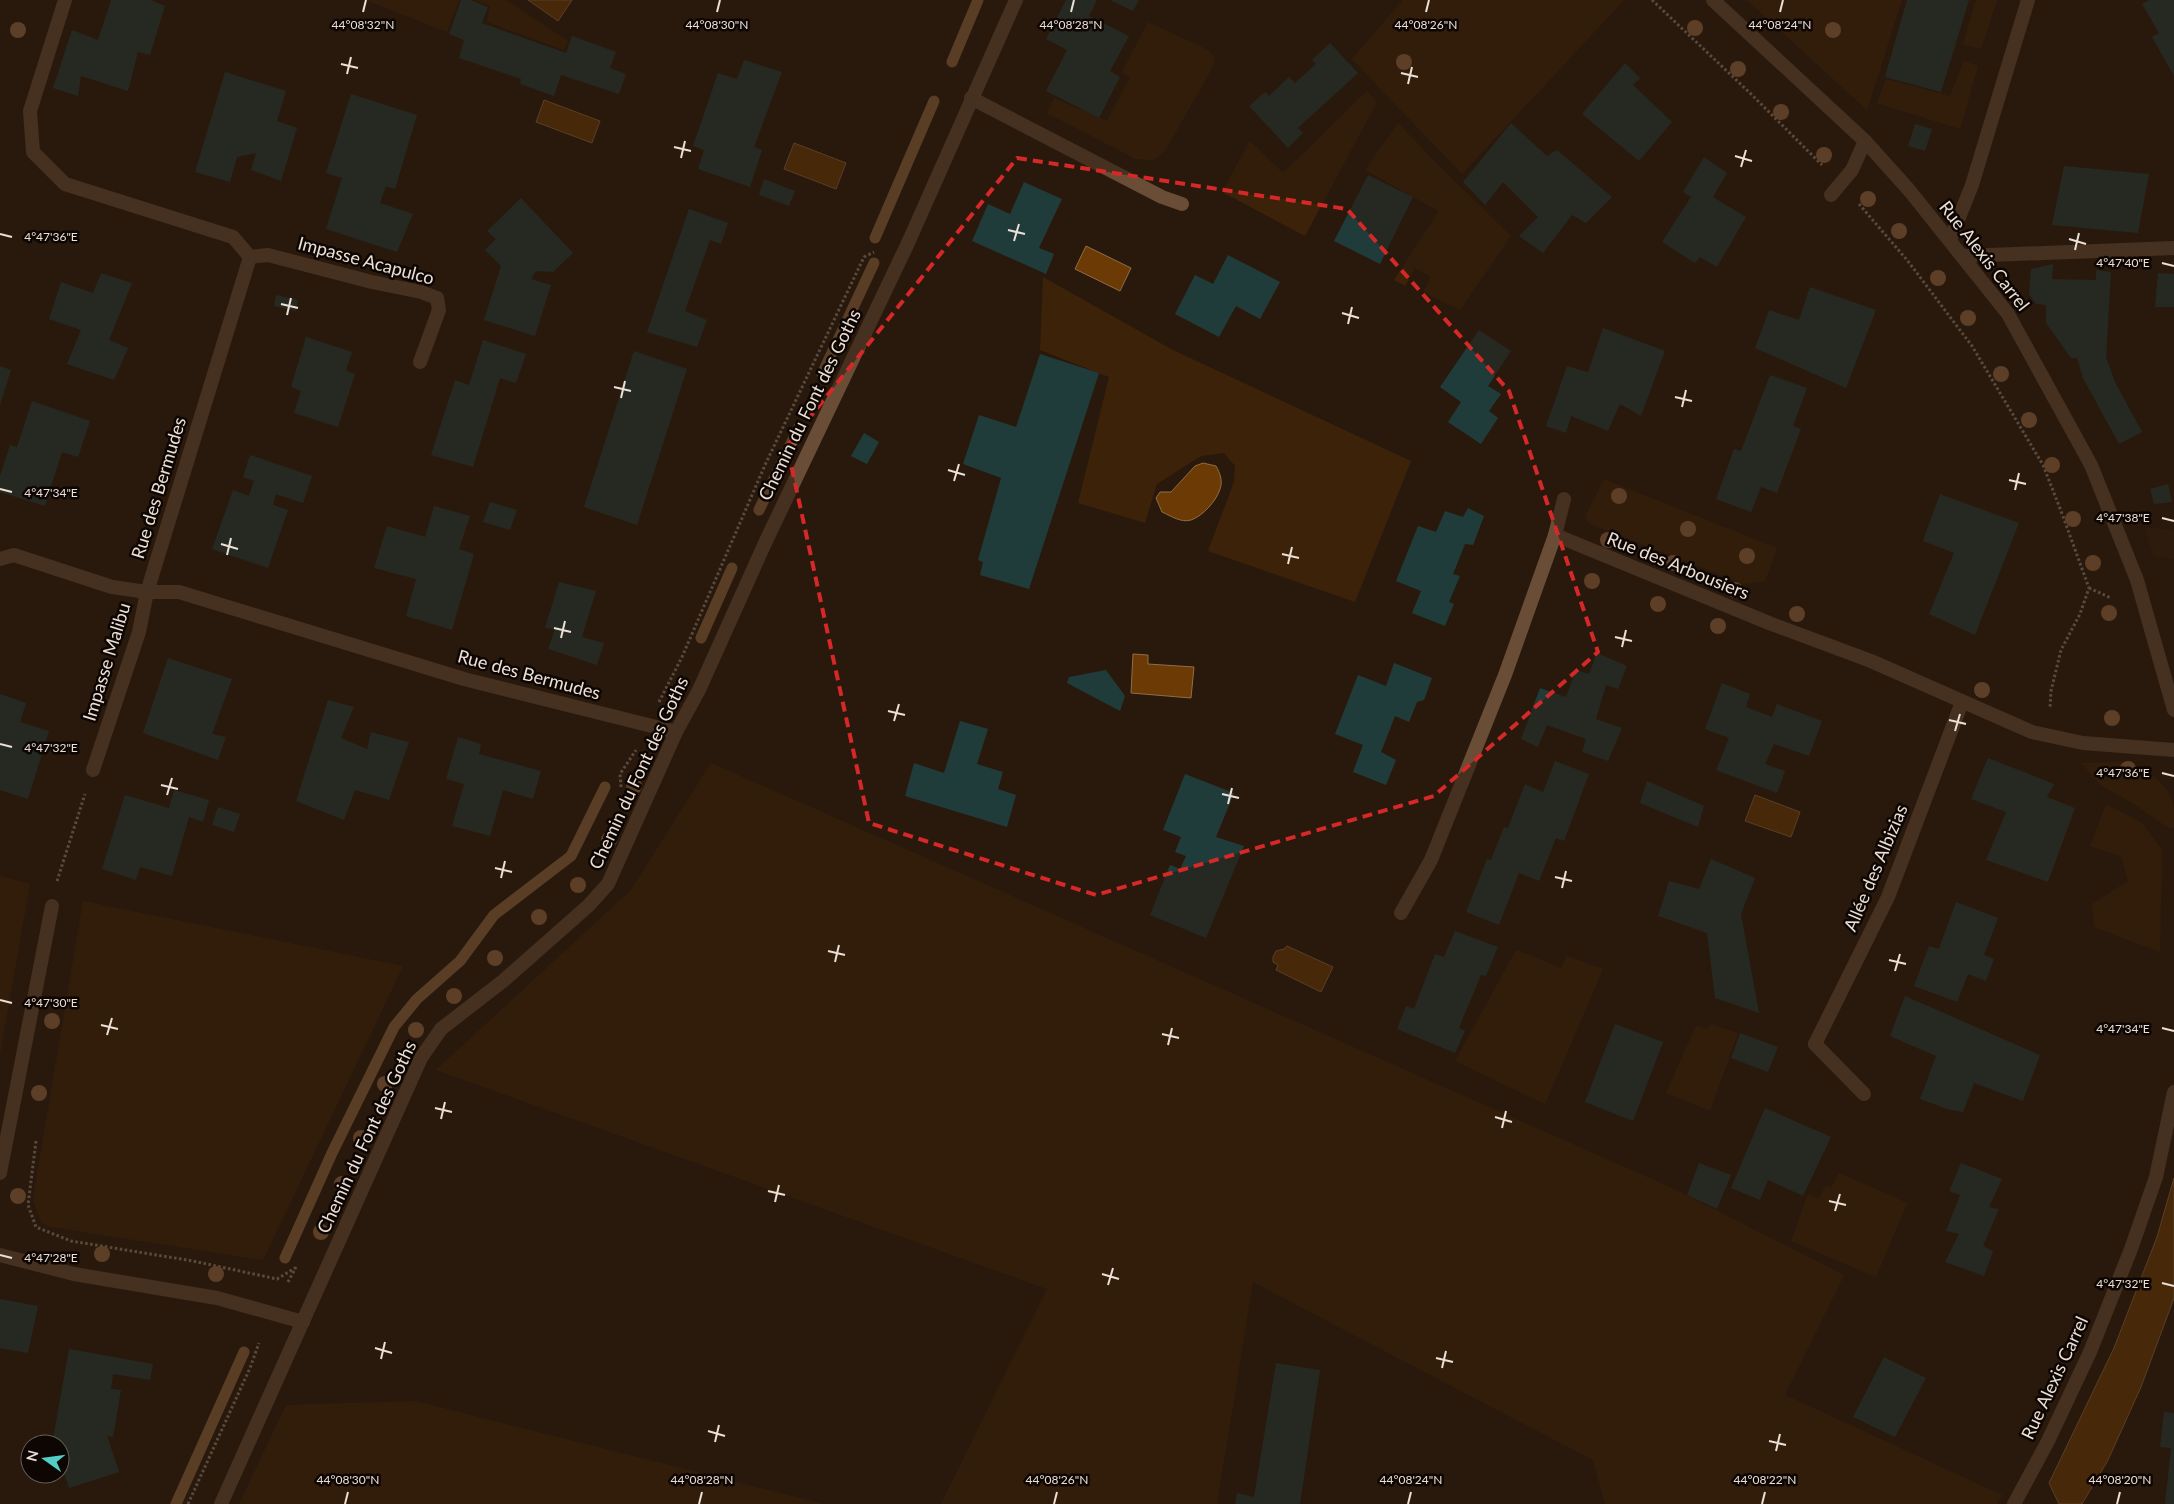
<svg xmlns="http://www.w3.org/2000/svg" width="2174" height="1504" viewBox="0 0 2174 1504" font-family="Lato,sans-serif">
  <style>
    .built { fill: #321d0a }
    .green { fill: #3d220a }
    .water { fill: #6c3a05; stroke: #926c44 }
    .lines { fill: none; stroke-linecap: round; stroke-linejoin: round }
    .stream { stroke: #926c44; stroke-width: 11 }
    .building { fill: #203c3a }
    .path { stroke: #92857a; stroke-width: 3; stroke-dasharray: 2.5 2.5; stroke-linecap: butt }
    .service { stroke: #694d36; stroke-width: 14 }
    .minor { stroke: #694d36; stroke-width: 14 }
    .tertiary { stroke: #694d36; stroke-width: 14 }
    .tree { fill: #9c6c45 }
    .marked { fill: none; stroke: #d62828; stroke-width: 4; stroke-dasharray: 10 6; stroke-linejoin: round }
    .ticks { fill: none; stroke: #ebdfd6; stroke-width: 2 }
    .labels { text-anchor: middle; stroke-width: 5; stroke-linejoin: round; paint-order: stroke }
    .street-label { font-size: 18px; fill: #ebdfd6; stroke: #0d0603 }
    .ticks-label { font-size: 12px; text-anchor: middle; fill: #ebdfd6; stroke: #0d0603; stroke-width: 5; stroke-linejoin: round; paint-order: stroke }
  </style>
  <rect width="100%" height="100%" fill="#29190c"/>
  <path class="built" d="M2144,527L2174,530V559L2153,556Z"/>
  <g class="green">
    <path d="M366,0H459L447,32Z"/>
    <path d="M474,0H506L568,41L564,50L487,22L490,6Z"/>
    <path d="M1403,0H1624L1462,174L1352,59Z"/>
    <path d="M1747,0H1902L1867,110Z"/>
    <path d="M1976,0H1997L1981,49L1963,44Z"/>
    <path d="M1148,22L1206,49L1215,58L1211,70L1165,151L1154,160L1136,159L1047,113L1054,98L1107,121L1130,77L1122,72Z"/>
    <path d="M1964,61L1978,66L1960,129L1877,103L1886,79L1950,96Z"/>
    <path d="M1367,91L1377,102L1305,236L1222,192L1250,141L1283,173Z"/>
    <path d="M1398,123L1439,166L1511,236L1460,310L1423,292L1431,277L1415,268L1405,286L1394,280L1439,211L1365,170Z"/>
    <path d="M1043,277L1171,349L1411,461L1355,602L1208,551L1234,482L1235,466L1224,453L1201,456L1157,484L1145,523L1078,503L1109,377L1040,350Z"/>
    <path d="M1604,479L1777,548L1765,581L1744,584L1588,523L1585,517Z"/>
    <path d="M2123,762C2145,768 2170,783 2174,808C2174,814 2174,821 2174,828L2167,827L2134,804L2101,785L2081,763Z"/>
    <path d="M711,763L1672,1188L1844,1275L1785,1395L2002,1495L1997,1504H1605L1593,1460L1253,1282L1217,1504H941L1047,1289L436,1070L631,890Z"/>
    <path d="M2106,804L2142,823L2162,850L2160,952L2094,927L2092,904L2128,881L2121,856L2090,846Z"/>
    <path d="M0,876L30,884L0,1054Z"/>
    <path d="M83,901L403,966L263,1260L51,1227L41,1223L33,1199Z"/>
    <path d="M1516,950L1561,968L1567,956L1603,969L1545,1104L1455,1061Z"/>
    <path d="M1710,1024L1738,1033L1710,1111L1666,1093L1696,1026L1708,1029Z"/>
    <path d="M1839,1173L1907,1203L1876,1277L1791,1241L1808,1194L1819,1198L1826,1185L1832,1187Z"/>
    <path d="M415,1401L824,1504H239L286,1405Z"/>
  </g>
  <g class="water">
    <path d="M528,0H572L558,21Z"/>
    <path d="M544,100L600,121L592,143L536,122Z"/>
    <path d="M794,143L846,163L836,189L784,169Z"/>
    <path d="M1086,246L1131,268L1120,291L1075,269Z"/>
    <path d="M1203,463L1216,466C1220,473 1223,481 1220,489C1217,500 1203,516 1191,520C1181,523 1171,516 1162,512L1156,498L1160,492H1171L1195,466Z"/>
    <path d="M1133,654L1148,655V664L1194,667L1191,698L1131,693Z"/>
    <path d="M1755,795L1800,812L1791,837L1745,821Z"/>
    <path d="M1287,946L1333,967L1321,992L1276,970L1278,965L1273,962V957L1276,951L1284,949Z"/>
    <path d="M2174,1178V1298L2141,1387L2108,1460L2082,1504H2059L2049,1483L2114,1348L2157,1237Z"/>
  </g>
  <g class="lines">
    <g class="stream">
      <path d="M952,62L978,0"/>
      <path d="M875,238L934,101"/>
      <path d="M822,374L874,263"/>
      <path d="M759,510L799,427"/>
      <path d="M701,638L732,568"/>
      <path d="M285,1258L332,1153L394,1027L417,999L460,961L494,915L571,856L605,787"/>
      <path d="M176,1504L244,1352"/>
    </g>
  </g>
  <g class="building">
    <path d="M111,0H151L165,6L150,55L138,52L128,91L81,76L78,96L53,88L72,30L98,40Z"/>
    <path d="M461,0H470L488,7L482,23L566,53L572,36L616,52L610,68L626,74L619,94L561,75L554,96L520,84L521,79L459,58L464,40L449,34Z"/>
    <path d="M1066,0H1097L1089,16L1129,36L1110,71L1120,77L1099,118L1046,91L1067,50L1046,39Z"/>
    <path d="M1110,0H1139L1133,11Z"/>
    <path d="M1907,0H1969L1941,92L1885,77Z"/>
    <path d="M2149,0H2174V76L2152,37L2159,33L2142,4Z"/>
    <path d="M1330,43L1358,73L1298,128L1303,133L1288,148L1249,106L1265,92L1269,96L1289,77L1295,83L1316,64L1312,60Z"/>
    <path d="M744,60L782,72L754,147L762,150L750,187L698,169L704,150L693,146L718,73L737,79Z"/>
    <path d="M1625,63L1640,78L1633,85L1672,122L1639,161L1582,114Z"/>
    <path d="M225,72L286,91L277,121L297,128L281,181L251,170L256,153L237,157L230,182L195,172Z"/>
    <path d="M351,94L417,115L395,189L386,186L380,203L413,214L397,252L326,229L342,178L326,173Z"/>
    <path d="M1511,123L1547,156L1557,150L1612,197L1586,223L1572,215L1543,253L1519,236L1538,217L1503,182L1485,205L1463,182Z"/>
    <path d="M1915,124L1932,129L1925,151L1908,146Z"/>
    <path d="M1704,157L1727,173L1713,197L1746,217L1717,267L1700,257L1695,263L1662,242L1691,197L1683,192Z"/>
    <path d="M2064,166L2149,174L2138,233L2052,225Z"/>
    <path d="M1368,175L1413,197L1380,264L1334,241Z"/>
    <path d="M764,179L795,191L789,206L759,195Z"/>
    <path d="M1024,182L1062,199L1039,248L1054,254L1046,274L972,241L988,204L1010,214Z"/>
    <path d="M521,198L573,253L553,272L536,271L531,279L551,285L535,336L484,320L501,266L485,250L496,239L487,231Z"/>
    <path d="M689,209L728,223L721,244L710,240L685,311L707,320L697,347L647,332Z"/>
    <path d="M1228,255L1280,282L1260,319L1236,306L1219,337L1175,314L1195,275L1213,284Z"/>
    <path d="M2053,264L2052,279L2096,280V270L2111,272L2106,357L2115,382L2142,432L2119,444L2083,378L2077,358H2071L2046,323V305L2036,304L2029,294L2031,269Z"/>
    <path d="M101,273L132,283L109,340L128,348L114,380L67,364L81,330L49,319L61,282L93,293Z"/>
    <path d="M2158,273L2174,274V307H2155Z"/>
    <path d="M1810,287L1876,310L1846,388L1755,348L1769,310L1799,320Z"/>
    <path d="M276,295L298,300L296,311L274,306Z"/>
    <path d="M1603,328L1665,351L1641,416L1620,404L1608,431L1571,416L1566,433L1546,426L1567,366L1588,372Z"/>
    <path d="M1479,330L1511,351L1488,386L1501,394L1489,411L1498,418L1481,444L1448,422L1461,402L1440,387Z"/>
    <path d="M306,337L352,352L346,371L355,374L338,427L294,413L301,391L291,387Z"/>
    <path d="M483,340L526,354L516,383L500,378L473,467L431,455L455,380L469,385Z"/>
    <path d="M634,351L687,369L637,525L584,507Z"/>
    <path d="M1040,354L1099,373L1029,589L980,575L983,562L978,560L1001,478L963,464L979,415L1016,427Z"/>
    <path d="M0,366L11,370L0,405Z"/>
    <path d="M1770,375L1807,388L1793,426L1801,429L1777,493L1761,487L1751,512L1716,499L1734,449L1741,451Z"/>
    <path d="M32,401L90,421L78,457L62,452L45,506L0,492V476L10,445L17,447Z"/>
    <path d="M864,433L879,442L867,464L851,456Z"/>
    <path d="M250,455L312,476L303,503L276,494L273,505L288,510L268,568L212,549L233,490L249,496L254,481L243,477Z"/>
    <path d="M2168,484L2172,502L2154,504L2150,489Z"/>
    <path d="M1940,494L2019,523L1975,635L1929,614L1954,553L1923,541Z"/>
    <path d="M490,502L517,510L510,530L483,522Z"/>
    <path d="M434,506L470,516L459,549L474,554L452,630L406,616L416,579L374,568L387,526L425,537Z"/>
    <path d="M1468,508L1484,516L1473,545L1465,544L1453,574L1460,576L1449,602L1454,604L1445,626L1412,613L1421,591L1396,581L1418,526L1436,532L1445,511L1463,517Z"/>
    <path d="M559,582L596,591L582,637L604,643L597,665L548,649L555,629L545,628Z"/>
    <path d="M1597,653L1627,666L1618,689L1606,685L1596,719L1622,728L1608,761L1582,752L1586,739L1547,725L1538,747L1521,739L1540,688L1566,697L1576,670L1589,674Z"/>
    <path d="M168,658L232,679L212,734L226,737L218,760L143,733Z"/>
    <path d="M1394,663L1432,678L1424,700L1417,702L1409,722L1395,716L1381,752L1396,760L1386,785L1353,772L1363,745L1335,734L1358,675L1386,686Z"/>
    <path d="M1106,670L1125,696L1120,711L1067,683L1069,677Z"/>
    <path d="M1722,683L1750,694L1746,707L1772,717L1777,704L1822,721L1809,756L1774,744L1765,764L1785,771L1777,793L1716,770L1729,738L1705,729Z"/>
    <path d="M0,694L26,703L20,722L49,731L28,799L0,790Z"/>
    <path d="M328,700L354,707L341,738L367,749L371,732L409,742L389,800L355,790L344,820L296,801Z"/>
    <path d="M960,721L988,729L977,764L1003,772L998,789L1016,795L1007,827L905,796L914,763L944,773Z"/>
    <path d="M458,737L481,744L479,754L541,771L533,799L503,790L490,836L452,826L464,784L446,779Z"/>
    <path d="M1988,758L2054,784L2047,797L2075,808L2048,882L1986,860L2006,812L1971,799Z"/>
    <path d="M1555,761L1589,774L1564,841L1556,838L1539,881L1519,873L1499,925L1466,912L1487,859L1491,860L1504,827L1508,828L1525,784L1543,792Z"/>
    <path d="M1185,774L1234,793L1216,837L1244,846L1206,938L1150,915L1170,865L1180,869L1186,856L1175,852L1181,837L1163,830Z"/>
    <path d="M1647,781L1704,806L1698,827L1640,803Z"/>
    <path d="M174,790L209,800L203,822L189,817L172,876L140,867L136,880L102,869L125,795L169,808Z"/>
    <path d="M218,807L240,814L234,832L212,825Z"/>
    <path d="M1711,859L1755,878L1741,914L1759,1013L1715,998L1707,933L1658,916L1669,881L1699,889Z"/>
    <path d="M1956,902L1998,918L1984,955L1994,959L1986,981L1968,974L1957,1002L1914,986L1929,946L1939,949Z"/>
    <path d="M1455,931L1498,947L1486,976L1481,975L1459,1028L1465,1031L1455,1053L1397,1029L1406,1006L1414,1009L1435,954L1444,957Z"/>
    <path d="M1905,996L2040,1055L2023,1101L1974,1083L1963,1112L1947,1109L1920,1099L1936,1056L1890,1036Z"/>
    <path d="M1615,1024L1663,1042L1633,1121L1585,1102Z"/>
    <path d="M1740,1033L1778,1047L1768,1072L1731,1058Z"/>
    <path d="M1765,1108L1831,1137L1803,1196L1768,1180L1760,1200L1731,1188Z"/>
    <path d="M1699,1163L1731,1175L1717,1209L1687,1195Z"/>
    <path d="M1961,1163L2002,1179L1989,1207L1999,1209L1983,1246L1993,1251L1984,1276L1945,1262L1959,1234L1946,1231L1960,1195L1949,1191Z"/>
    <path d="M0,1299L38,1306L28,1353L0,1348Z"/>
    <path d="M69,1349L153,1364L150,1380L113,1374L111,1389L121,1390L113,1437L107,1436L119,1472L69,1488L60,1460V1444H55L53,1439Z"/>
    <path d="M1884,1357L1926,1378L1895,1437L1853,1417Z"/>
    <path d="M1276,1363L1320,1370L1300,1504H1235L1237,1493L1254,1497Z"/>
    <path d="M2164,1412L2174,1413V1504H2165L2171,1448L2160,1447Z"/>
  </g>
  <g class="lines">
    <g class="path">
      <path d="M1652,0L1751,94L1822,165"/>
      <path d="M1859,204L1907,260L1972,346L2043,465L2061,511L2089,588L2080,614L2061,650L2051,691L2050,708"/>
      <path d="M2089,588L2111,598"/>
      <path d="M659,702L682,657L765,465L864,257L874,252"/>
      <path d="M621,787L620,774L636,750"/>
      <path d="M57,881L85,794"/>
      <path d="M36,1141L28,1205L36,1227L71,1241L193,1261L277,1279L295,1268"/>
      <path d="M288,1282L296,1267"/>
      <path d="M188,1504L250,1368L259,1343"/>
    </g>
    <g class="service">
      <path d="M971,98L1162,197L1182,204"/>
      <path d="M1831,195L1852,170L1865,141"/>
      <path d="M1963,256L2174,248"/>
      <path d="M1555,535L1564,499"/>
      <path d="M1815,1044L1864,1094"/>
    </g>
    <g class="minor">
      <path d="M65,0L30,111L33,152L65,184L233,237L250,257"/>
      <path d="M1950,240L1972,185L2028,0"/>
      <path d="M250,257L147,592H179L464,679L676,732"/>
      <path d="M250,257L268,255L372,282L421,292L437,298L439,310L420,362"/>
      <path d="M0,559L14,555L112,587L147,592L139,632L93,770"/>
      <path d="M1401,913L1431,860L1505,675L1555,535L1769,623L1871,661L2032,732L2083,743L2174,750"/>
      <path d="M1815,1044L1888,897L1962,702"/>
      <path d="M0,1173L52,906"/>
      <path d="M0,1255L74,1274L217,1298L303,1322"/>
      <path d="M221,1504L421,1058L441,1029L503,981L588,906L608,884L676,732L699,690L765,543L908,243L1016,0"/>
      <path d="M2014,1504L2048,1441L2090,1352L2131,1249L2156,1177L2174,1092"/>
    </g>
    <path class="tertiary" d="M1713,0L1865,141L1909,190L2008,314L2091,465L2137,580L2174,710"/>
  </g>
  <g class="tree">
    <circle cx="1695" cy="28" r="8"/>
    <circle cx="18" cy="30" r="8"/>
    <circle cx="1833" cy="30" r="8"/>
    <circle cx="1404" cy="62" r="8"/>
    <circle cx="1738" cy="69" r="8"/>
    <circle cx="1781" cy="112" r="8"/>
    <circle cx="1824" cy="155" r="8"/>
    <circle cx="1868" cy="199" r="8"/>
    <circle cx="1899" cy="231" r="8"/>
    <circle cx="1938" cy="278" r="8"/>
    <circle cx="1968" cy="318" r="8"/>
    <circle cx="2001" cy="374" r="8"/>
    <circle cx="2029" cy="420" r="8"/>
    <circle cx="2052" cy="465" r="8"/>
    <circle cx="1619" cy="496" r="8"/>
    <circle cx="2073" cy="519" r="8"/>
    <circle cx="1688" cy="529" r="8"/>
    <circle cx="1608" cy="540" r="8"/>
    <circle cx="1747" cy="556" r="8"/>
    <circle cx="1673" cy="563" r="8"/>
    <circle cx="2093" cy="563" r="8"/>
    <circle cx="1592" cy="581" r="8"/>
    <circle cx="1735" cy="590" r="8"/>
    <circle cx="1658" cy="604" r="8"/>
    <circle cx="2109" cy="613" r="8"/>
    <circle cx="1797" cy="614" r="8"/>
    <circle cx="1718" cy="626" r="8"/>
    <circle cx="1982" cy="690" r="8"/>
    <circle cx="2112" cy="718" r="8"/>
    <circle cx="2128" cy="769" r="8"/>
    <circle cx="634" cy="786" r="8"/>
    <circle cx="609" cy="840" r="8"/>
    <circle cx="578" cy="885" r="8"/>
    <circle cx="539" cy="917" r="8"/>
    <circle cx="495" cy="958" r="8"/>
    <circle cx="454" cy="996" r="8"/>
    <circle cx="52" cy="1021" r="8"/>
    <circle cx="416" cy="1030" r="8"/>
    <circle cx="385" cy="1084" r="8"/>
    <circle cx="39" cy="1093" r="8"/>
    <circle cx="361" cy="1138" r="8"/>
    <circle cx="342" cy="1184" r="8"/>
    <circle cx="18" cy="1196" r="8"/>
    <circle cx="321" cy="1232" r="8"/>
    <circle cx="102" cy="1254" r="8"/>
    <circle cx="216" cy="1274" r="8"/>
  </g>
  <path d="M0 0H2174V1504H0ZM1017,158L1347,209L1509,391L1598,652L1434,796L1096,895L869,823L787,446Z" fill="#29190c" fill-opacity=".55" fill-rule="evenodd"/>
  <path class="marked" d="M1017,158L1347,209L1509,391L1598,652L1434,796L1096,895L869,823L787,446Z"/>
  <path class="ticks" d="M363,12L366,0M717,12L720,0M1071,12L1074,0M1426,12L1429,0M1780,12L1783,0M341,64L358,68M1401,73L1418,77M347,74L351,57M1408,84L1412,67M674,147L691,151M1735,156L1752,161M681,158L685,141M1741,167L1746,150M1008,230L1025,234M0,234L12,237M2069,239L2086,244M1014,241L1019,224M2075,250L2079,233M2162,263L2174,266M281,304L298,308M1342,313L1359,318M287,315L291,298M1348,324L1352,307M614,387L631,391M1675,397L1692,401M621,398L625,381M1682,407L1686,390M948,470L965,475M2009,480L2026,484M954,481L959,464M0,489L12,492M2015,490L2019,473M2162,518L2174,521M221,544L238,549M1282,554L1299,558M227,555L231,538M1288,564L1292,547M554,628L571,632M1615,637L1632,641M561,638L565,621M1622,647L1626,630M888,711L905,715M1949,720L1966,724M894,721L899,704M1955,731L1960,714M0,744L12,747M2162,773L2174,776M161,785L178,789M1222,794L1239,798M167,795L172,778M1228,804L1232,788M495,868L512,872M1555,877L1572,881M501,878L505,861M1562,888L1566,871M828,951L845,955M1889,960L1906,964M835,962L839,945M1895,971L1900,954M0,1000L12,1003M101,1025L118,1029M2162,1028L2174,1031M1162,1034L1179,1038M107,1035L112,1018M1168,1045L1172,1028M435,1108L452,1112M1495,1117L1512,1122M441,1119L445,1102M1502,1128L1506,1111M768,1191L785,1195M1829,1201L1846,1205M775,1202L779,1185M1835,1211L1840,1194M0,1255L12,1258M1102,1274L1119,1279M2162,1283L2174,1286M1108,1285L1113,1268M375,1348L392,1353M1436,1358L1453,1362M381,1359L385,1342M1442,1368L1446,1351M708,1431L725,1436M1769,1441L1786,1445M715,1442L719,1425M1776,1451L1780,1434M345,1504L348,1492M699,1504L702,1492M1054,1504L1057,1492M1408,1504L1411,1492M1762,1504L1765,1492M2117,1504L2120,1492"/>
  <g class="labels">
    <g class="street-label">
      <text transform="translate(1984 256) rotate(52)" y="6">Rue Alexis Carrel</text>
      <text transform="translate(366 261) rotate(15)" y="6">Impasse Acapulco</text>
      <text transform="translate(810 405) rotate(-64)" y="6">Chemin du Font des Goths</text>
      <text transform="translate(159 488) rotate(-73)" y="6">Rue des Bermudes</text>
      <text transform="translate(1678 566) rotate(22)" y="6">Rue des Arbousiers</text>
      <text transform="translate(107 662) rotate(-73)" y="6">Impasse Malibu</text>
      <text transform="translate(529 675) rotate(15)" y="6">Rue des Bermudes</text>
      <text transform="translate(639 773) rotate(-65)" y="6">Chemin du Font des Goths</text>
      <text transform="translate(1876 868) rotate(-67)" y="6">Allée des Albizias</text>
      <text transform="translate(367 1137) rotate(-65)" y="6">Chemin du Font des Goths</text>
      <text transform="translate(2055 1378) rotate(-65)" y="6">Rue Alexis Carrel</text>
    </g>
  </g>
  <g class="ticks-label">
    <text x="363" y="29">44°08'32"N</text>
    <text x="717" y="29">44°08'30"N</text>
    <text x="1071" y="29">44°08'28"N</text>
    <text x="1426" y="29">44°08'26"N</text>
    <text x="1780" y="29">44°08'24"N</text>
    <text x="51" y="241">4°47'36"E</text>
    <text x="2123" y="267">4°47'40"E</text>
    <text x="51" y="497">4°47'34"E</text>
    <text x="2123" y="522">4°47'38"E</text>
    <text x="51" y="752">4°47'32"E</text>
    <text x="2123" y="777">4°47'36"E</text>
    <text x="51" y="1007">4°47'30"E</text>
    <text x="2123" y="1033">4°47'34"E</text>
    <text x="51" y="1262">4°47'28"E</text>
    <text x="2123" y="1288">4°47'32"E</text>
    <text x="348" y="1484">44°08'30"N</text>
    <text x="702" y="1484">44°08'28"N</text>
    <text x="1057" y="1484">44°08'26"N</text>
    <text x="1411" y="1484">44°08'24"N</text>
    <text x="1765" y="1484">44°08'22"N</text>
    <text x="2120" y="1484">44°08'20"N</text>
  </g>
  <g transform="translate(45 1459) rotate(284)"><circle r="24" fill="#0d0603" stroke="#665d57"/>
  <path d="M0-4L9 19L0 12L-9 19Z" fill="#54cdc7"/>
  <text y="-8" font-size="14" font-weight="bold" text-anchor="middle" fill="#ebdfd6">N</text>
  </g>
</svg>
